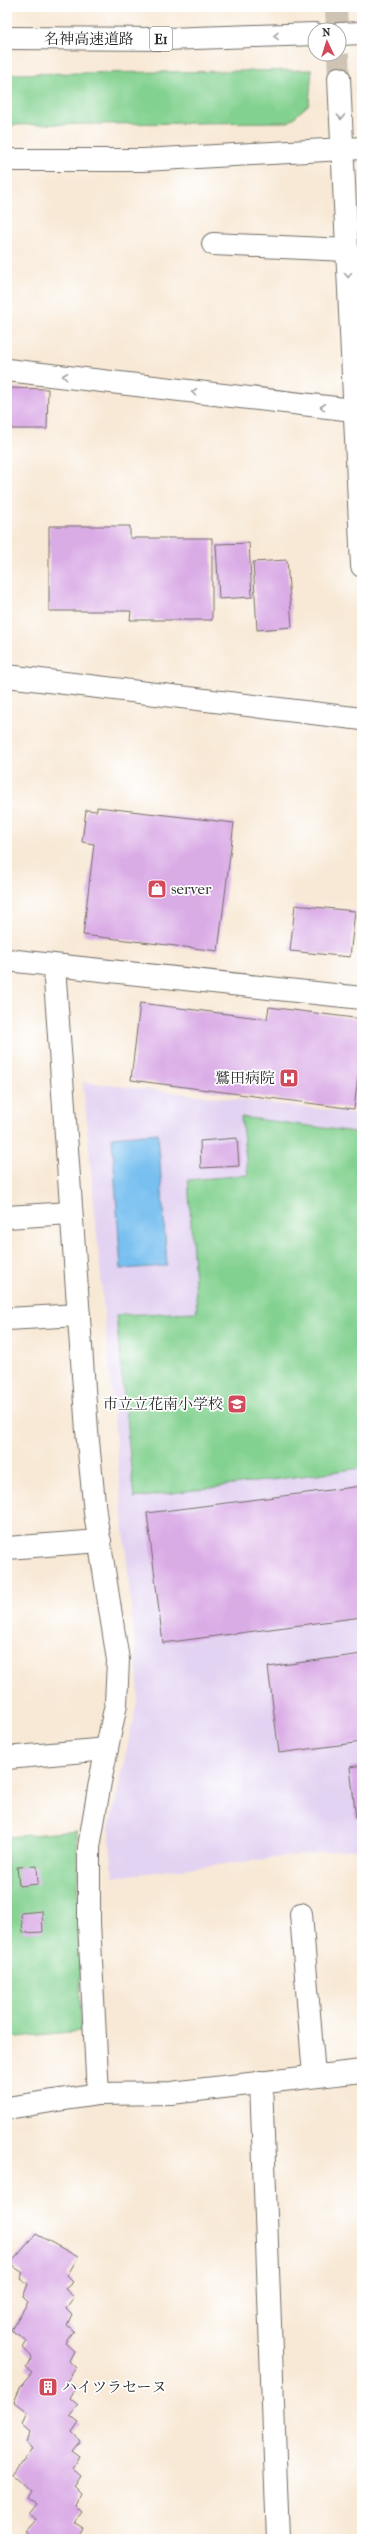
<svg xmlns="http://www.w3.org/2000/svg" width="369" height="2546" viewBox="0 0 369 2546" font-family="'IM FELL French Canon','Noto Serif JP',serif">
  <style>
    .built { fill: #e3d3f2 }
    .green { fill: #83d190; stroke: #577e5e }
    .water { fill: #78c0f0; stroke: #52768e }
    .building { fill: #daace6 }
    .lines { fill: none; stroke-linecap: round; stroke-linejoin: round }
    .minor-tunnel { stroke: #cfc3b4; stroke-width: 22; stroke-dasharray: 22 11; stroke-linecap: butt }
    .minor-casing { stroke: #736e67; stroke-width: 24 }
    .highway-casing { stroke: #736e67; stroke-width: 24 }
    .minor { stroke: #fff; stroke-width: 22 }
    .highway { stroke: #fff; stroke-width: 22 }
    .oneway { stroke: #a0a0a0 }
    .labels { text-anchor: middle; stroke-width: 3.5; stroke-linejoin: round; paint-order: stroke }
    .shield { fill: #fff; stroke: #6b6b6b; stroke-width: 1 }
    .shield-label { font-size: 14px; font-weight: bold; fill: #2b2b2b }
    .street-label { font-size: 15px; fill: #2b2b2b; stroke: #fff }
    .poi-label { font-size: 15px; fill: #2b2b2b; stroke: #fff; text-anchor: start }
  </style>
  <rect width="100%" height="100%" fill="#fff"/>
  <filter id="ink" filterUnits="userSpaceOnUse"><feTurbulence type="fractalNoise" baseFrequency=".025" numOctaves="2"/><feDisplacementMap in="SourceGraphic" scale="8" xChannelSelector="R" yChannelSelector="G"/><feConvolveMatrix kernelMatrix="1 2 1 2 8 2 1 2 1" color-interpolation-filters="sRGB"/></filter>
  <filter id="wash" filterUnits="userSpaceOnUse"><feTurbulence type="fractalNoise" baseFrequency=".012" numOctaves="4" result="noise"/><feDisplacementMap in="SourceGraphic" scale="16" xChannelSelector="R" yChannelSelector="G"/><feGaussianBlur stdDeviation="0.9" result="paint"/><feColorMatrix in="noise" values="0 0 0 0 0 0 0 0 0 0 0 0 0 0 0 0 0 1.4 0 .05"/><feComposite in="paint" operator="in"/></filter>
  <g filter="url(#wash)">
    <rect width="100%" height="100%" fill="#f8e9d6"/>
    <path class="built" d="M83,1082L362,1114V1848L113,1877L109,1829L139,1694Z"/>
    <g class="green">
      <path d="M312,70L309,104L289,122L7,125V74Z"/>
      <path d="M241,1117L362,1133V1468L134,1498L116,1315L197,1312L188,1180L248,1175Z"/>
      <path d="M77,1831L81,2031L7,2038V1837Z"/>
    </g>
    <path class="water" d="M158,1133L167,1266L121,1269L112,1137Z"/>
    <g id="blocks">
      <g class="building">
        <path d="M7,388L48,389L47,429H7Z"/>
        <path d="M49,526H130V538H212V620H130L131,611H49Z"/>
        <path d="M249,543L252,597L219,599L216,544Z"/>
        <path d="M287,560L292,627L257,630L253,562Z"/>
        <path d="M97,807L234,823L218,951L83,935L94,844L82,842L86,810L97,811Z"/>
        <path d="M295,905L355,911L350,957L290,951Z"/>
        <path d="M140,1003L267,1019L269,1007L362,1019V1043L354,1109L131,1080Z"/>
        <path d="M237,1138L239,1166L201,1168L200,1141Z"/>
        <path d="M362,1486V1617L163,1643L147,1513Z"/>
        <path d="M362,1654V1742L279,1753L268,1667Z"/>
        <path d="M362,1765V1818L356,1819L350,1767Z"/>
        <path d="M37,1866L38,1884L19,1886L17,1867Z"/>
        <path d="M42,1911L43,1932L23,1933L21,1913Z"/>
        <path d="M36,2234L78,2257L67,2276L73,2282L65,2289L74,2297L66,2308L72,2314L67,2325L74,2331L65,2343L74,2351L69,2361L76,2368L67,2381L76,2387L70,2398L78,2405L70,2415L79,2422L72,2432L80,2441L72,2451L80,2457L73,2469L81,2476L74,2487L80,2493L75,2504L82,2511L74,2522L84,2529L78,2539H26L30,2535L25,2531L36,2519L28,2514L36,2504L26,2497L30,2490L14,2475L32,2449L26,2442L31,2432L22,2424L27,2412L14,2402L21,2386L32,2373L26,2368L32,2357L23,2348L27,2341L11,2330L28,2302L23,2297L28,2284L20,2278L23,2273L10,2264Z"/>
      </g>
    </g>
  </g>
  <g filter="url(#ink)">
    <use href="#blocks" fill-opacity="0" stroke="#736e67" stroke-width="1"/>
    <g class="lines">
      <g class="minor-tunnel">
        <path d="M336,7L337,30"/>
        <path d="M338,54L339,78"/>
      </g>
      <g class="minor-casing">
        <g id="minor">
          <path d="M339,78L362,566"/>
          <path d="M7,160H143L362,148"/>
          <path d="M213,244L347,250"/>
          <path d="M7,370L362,411"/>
          <path d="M7,676L362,719"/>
          <path d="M7,960L362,998"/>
          <path d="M54,966L87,1431L95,1513L118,1660L116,1704L100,1782L89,1847V1923L98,2094"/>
          <path d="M7,1217L70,1213"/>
          <path d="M7,1319L79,1315"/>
          <path d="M7,1548L100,1541"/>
          <path d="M7,1758L107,1749"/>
          <path d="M301,1914L314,2076"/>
          <path d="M261,2082L278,2539"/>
          <path d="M7,2108L98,2094L171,2093L362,2071"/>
        </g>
      </g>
      <g class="highway-casing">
        <g id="highway">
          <path d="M339,34L362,33"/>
          <path d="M7,38L166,39L315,34"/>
        </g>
      </g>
      <use href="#minor" class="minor"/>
      <use href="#highway" class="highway"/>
    </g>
    <defs><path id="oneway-chevron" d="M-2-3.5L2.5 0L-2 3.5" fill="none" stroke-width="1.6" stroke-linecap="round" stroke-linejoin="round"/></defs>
    <g class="oneway">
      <use href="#oneway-chevron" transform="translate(276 36) rotate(178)"/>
      <use href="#oneway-chevron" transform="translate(341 117) rotate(88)"/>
      <use href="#oneway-chevron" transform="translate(348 275) rotate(87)"/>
      <use href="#oneway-chevron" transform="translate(65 376) rotate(-173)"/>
      <use href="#oneway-chevron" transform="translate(194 392) rotate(-173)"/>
      <use href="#oneway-chevron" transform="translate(323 407) rotate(-173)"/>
    </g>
  </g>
  <defs>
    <g id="shop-square" transform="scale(1)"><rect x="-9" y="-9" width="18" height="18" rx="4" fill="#d1495b" stroke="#fff"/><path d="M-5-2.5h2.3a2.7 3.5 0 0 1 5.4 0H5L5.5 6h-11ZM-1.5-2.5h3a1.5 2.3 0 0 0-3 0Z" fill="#fff"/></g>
    <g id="hospital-square" transform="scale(1)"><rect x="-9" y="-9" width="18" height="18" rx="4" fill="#d1495b" stroke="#fff"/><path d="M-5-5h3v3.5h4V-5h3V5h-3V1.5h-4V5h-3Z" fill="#fff"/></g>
    <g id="school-square" transform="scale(1)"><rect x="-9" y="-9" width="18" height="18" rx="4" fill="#d1495b" stroke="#fff"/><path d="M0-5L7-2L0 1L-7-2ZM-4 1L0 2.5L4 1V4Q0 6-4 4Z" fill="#fff"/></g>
    <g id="building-square" transform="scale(1)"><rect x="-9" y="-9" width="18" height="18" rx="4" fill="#d1495b" stroke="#fff"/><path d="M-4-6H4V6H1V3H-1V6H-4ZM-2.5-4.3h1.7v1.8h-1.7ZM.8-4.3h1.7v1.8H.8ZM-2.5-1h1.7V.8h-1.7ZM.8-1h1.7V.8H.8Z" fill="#fff"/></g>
  </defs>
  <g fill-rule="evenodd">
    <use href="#shop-square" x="157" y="889"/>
    <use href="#hospital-square" x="289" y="1078"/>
    <use href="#school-square" x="237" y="1404"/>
    <use href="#building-square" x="48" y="2387"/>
  </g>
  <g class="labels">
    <rect class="shield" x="150" y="27" width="22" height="24" rx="3"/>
    <g class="shield-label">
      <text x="161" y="44">E1</text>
    </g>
    <g class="street-label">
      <text x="89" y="44">名神高速道路</text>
    </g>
    <g class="poi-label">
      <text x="171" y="894">server</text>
      <text x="275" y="1083" text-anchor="end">鷲田病院</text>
      <text x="223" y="1409" text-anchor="end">市立立花南小学校</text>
      <text x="62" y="2392">ハイツラセーヌ</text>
    </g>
  </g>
  <rect width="369" height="2546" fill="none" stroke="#fff" stroke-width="24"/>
  <g transform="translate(327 42) rotate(356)"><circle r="19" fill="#ffffff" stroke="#aaaaaa"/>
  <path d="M0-3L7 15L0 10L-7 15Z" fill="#d1495b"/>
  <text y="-6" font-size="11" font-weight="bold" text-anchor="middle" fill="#2b2b2b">N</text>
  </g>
</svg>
